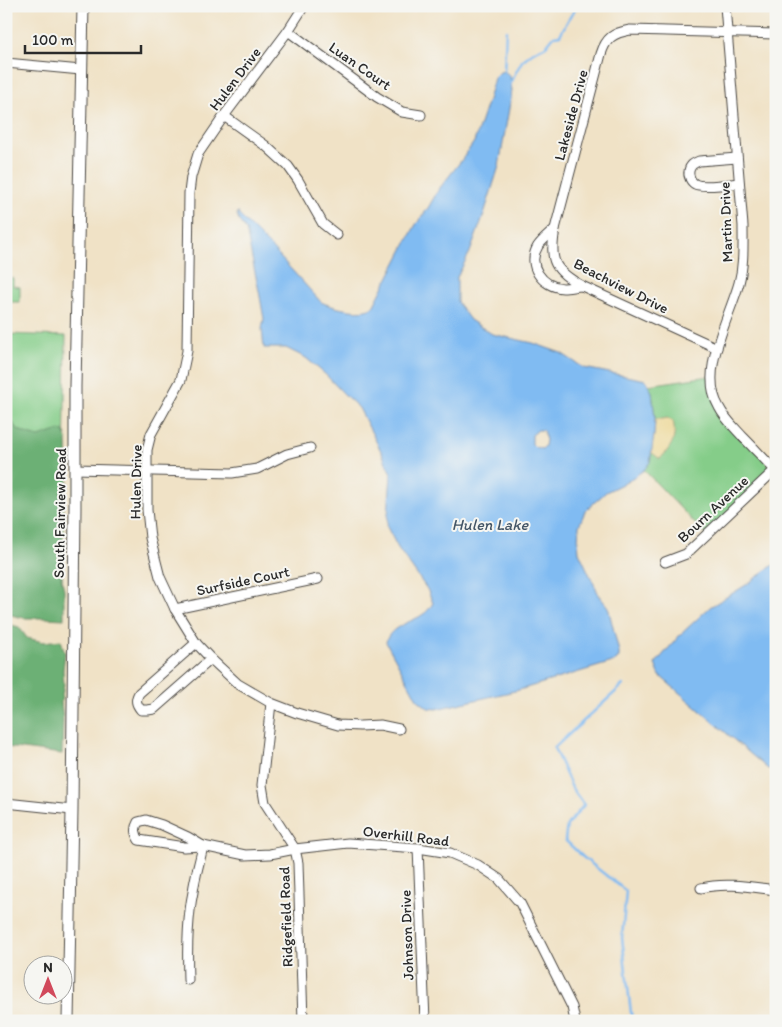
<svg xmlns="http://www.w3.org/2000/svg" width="782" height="1027" viewBox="0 0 782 1027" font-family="Itim,sans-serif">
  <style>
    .green { fill: #85cd89; stroke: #587c5a }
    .forest { fill: #6cb075; stroke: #4c6e50 }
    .sand { fill: #eeda9e; stroke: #8c8264 }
    .water { fill: #80bbf2; stroke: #56738e; fill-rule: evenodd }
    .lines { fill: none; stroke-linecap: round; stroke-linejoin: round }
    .stream { stroke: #80bbf2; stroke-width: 2.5 }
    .minor-casing { stroke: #494642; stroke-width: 11 }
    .tertiary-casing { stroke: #494642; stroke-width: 13 }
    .minor { stroke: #fff; stroke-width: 9 }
    .tertiary { stroke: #fff; stroke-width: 11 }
    .labels { text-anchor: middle; stroke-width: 4; stroke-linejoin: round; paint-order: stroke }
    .street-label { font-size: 15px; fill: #2b2b2b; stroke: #f6f6f2 }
    .water-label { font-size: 16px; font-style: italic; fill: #445667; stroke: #f6f6f2 }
  </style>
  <rect width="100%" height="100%" fill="#f6f6f2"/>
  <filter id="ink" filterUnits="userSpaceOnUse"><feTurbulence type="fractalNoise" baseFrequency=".02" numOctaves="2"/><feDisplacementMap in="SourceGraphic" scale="10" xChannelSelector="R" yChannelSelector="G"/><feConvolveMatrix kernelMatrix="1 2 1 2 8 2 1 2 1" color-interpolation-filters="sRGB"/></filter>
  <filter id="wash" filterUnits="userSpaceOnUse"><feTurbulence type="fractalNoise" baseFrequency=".0096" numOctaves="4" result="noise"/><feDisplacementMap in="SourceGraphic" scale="20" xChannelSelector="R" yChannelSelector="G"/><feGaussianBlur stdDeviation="1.12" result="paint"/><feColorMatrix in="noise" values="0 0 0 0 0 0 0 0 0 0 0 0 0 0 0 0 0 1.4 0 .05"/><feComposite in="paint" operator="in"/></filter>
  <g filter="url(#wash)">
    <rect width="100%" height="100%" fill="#f0e2c6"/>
    <g class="green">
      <path d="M6,278H13V286L20,287V302H6Z"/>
      <path d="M6,334L66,336L62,603L6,600Z"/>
      <path d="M710,376L717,406L774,470L705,534L644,470L650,462L654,435L655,419L652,392L648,385Z"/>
    </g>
    <g class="forest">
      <path d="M6,411L16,428L25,433L39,437L60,430L65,433L67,439L68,483L61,492V536L63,555L61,577L64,589V619L46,618H24L6,614Z"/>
      <path d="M8,624L19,627L27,638L43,642L61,640L65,653L63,670L64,684L61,702L63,719L62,754L6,747V630Z"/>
    </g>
    <path class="sand" d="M667,418L673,421C677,438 672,446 660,459L651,452L654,435L655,419H663Z"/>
    <g class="water">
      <path d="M504,71L510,76L512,91L499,166L484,214L470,252L457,277V302L470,320L492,334L533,343L561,353L584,368L646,380L652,392L655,419L654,435L650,462L644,470L626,482L606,492L585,511L579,526L578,541L579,552L600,597L608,607L619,652V657L616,661L519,690L436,709L428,708L417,699L386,642C390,626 410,623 422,615C427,612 430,608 433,603L427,589L398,548L387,527L391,474L382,453L359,408L344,394L326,375L306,358L286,348H264L262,329L264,319L259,291L246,230L239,221L237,214L238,212L239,215L269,245L321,302C334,308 362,315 373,307L415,226L428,208L439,189L461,161L474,142L488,100L494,78L500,72ZM538,430H543L546,440L545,446L542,449L535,447L532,444V435Z"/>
      <path d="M776,563V768L768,769L660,676L655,664L680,635L710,607L746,585Z"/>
    </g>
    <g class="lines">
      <g class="stream">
        <path d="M504,73L506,30"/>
        <path d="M509,85L522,61L533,52L546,46L554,36L560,35L567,22L577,6"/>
        <path d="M623,685L554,748L573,790L584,805L567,825L565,840L584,858L626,891L622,938L632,1021"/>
      </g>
    </g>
  </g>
  <g filter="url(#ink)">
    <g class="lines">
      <g class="minor-casing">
        <g id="minor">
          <path d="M304,6L288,31L224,116L198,154L191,177L189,193L187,351L181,380L151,434L147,450V510L150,538L160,577L175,609L196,643L211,659L238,684L271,703L297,713L338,725L360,726L380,725L399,729"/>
          <path d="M725,6L743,226C743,245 744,264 739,283C729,319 698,372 719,407C725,419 734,427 743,437C754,448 764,459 775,470"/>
          <path d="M288,31L377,97L402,112L421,115"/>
          <path d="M6,63L81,70"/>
          <path d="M224,116L266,146L288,166L298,180L323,224L337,235"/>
          <path d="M737,158L699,161C694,163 690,165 689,171C688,176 691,182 695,184C702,188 730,184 739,183"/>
          <path d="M555,229C550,234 542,240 538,246C526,265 542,287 563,288C569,288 576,286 582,286"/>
          <path d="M717,348L582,286C554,270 549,262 555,229L601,54C606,38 613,33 630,30L776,34"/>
          <path d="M75,469L232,473L257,469L287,454L310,448"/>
          <path d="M665,562L686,554L776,469"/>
          <path d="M175,609L318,579"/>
          <path d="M196,643L139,693C135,700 136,704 141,710H148L154,709L211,659"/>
          <path d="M271,703L262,785L265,803L295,849L298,863L303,1021"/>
          <path d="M6,803L72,810"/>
          <path d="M203,846L188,837L162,825L146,820L138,822C134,829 135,833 139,840L184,847L203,846L245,855L270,854L295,849L348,843L418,848L450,853L478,865L499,879L520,903L572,1007L575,1021"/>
          <path d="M418,848L425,1021"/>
          <path d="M701,888C726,882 751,887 776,890"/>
          <path d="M188,980C187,951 187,920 193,892C195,876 200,861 203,846"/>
        </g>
      </g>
      <g class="tertiary-casing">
        <path id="tertiary" d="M68,1021L72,810L75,507V386L83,6"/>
      </g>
      <use href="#minor" class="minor"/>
      <use href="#tertiary" class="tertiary"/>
    </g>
  </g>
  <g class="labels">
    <g class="street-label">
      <text transform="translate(360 66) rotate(35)" y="5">Luan Court</text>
      <text transform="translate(235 79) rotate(-53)" y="5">Hulen Drive</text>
      <text transform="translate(571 115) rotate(-75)" y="5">Lakeside Drive</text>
      <text transform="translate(726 222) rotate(-92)" y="5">Martin Drive</text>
      <text transform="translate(621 286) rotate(27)" y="5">Beachview Drive</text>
      <text transform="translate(136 482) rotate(-89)" y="5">Hulen Drive</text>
      <text transform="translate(713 509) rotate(-43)" y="5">Bourn Avenue</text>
      <text transform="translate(60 513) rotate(-89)" y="5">South Fairview Road</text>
      <text transform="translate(243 581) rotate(-12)" y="5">Surfside Court</text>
      <text transform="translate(406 836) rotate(7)" y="5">Overhill Road</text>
      <text transform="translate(286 917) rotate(-92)" y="5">Ridgefield Road</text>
      <text transform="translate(407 935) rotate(-92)" y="5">Johnson Drive</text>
    </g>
    <g class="water-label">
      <text x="490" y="530">Hulen Lake</text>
    </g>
  </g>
  <rect width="782" height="1027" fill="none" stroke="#f6f6f2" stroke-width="25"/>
  <g transform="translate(48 980)"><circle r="24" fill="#f6f6f2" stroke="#a5a5a2"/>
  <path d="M0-4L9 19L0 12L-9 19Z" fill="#d1495b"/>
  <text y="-8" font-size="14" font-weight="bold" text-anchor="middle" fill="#2b2b2b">N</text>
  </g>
  <path d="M25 45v8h116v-8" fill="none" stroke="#2b2b2b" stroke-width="2.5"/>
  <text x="32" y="45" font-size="15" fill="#2b2b2b" stroke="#f6f6f2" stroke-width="4" paint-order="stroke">100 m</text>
</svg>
